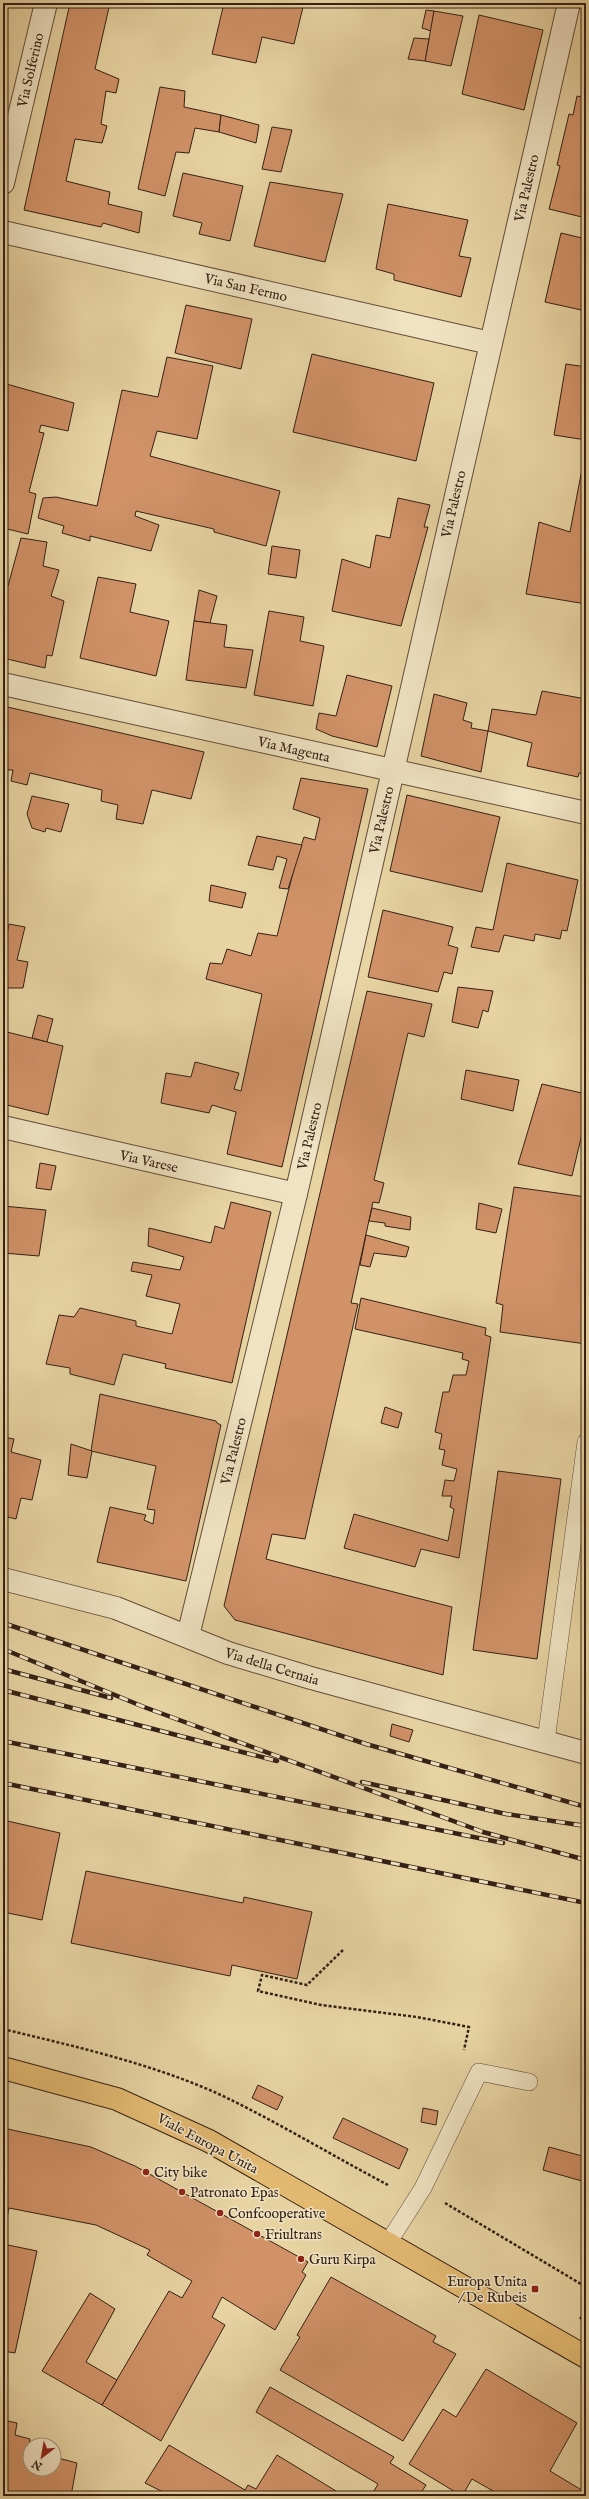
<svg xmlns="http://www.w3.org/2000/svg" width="589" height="2499" viewBox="0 0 589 2499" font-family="'IM FELL English',serif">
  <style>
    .building { fill: #d19268; stroke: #342015 }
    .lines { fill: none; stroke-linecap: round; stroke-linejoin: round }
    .service-casing { stroke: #614d38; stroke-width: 18 }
    .minor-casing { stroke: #614d38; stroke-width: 24 }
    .primary-casing { stroke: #342015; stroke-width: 24 }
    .path { stroke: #342015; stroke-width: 2.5; stroke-dasharray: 3 2; stroke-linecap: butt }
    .service { stroke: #f0e3c3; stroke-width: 17 }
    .minor { stroke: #f0e3c3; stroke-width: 22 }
    .primary { stroke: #e4ba72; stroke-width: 22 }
    .rail-casing { stroke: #342015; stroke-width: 4.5 }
    .rail { stroke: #f0e3c3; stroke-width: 3; stroke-dasharray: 9; stroke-linecap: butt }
    .poi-dot { fill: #8f2418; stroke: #f0e3c3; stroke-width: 1.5 }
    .labels { text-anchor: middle; stroke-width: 3; stroke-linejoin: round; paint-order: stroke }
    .street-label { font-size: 14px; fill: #342015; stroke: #f0e3c3 }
    .poi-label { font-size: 14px; fill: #342015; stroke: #f0e3c3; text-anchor: start }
  </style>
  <rect width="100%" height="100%" fill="#e8d4a3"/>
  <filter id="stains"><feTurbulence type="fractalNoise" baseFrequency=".005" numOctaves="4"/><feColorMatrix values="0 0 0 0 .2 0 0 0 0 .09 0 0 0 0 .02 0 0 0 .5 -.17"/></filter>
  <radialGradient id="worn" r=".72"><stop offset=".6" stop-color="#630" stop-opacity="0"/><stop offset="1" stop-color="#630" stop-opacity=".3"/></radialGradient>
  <g class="building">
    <path d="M70,3H110L95,69L119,79L116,93L106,91L101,124L107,126L102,143L75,139L66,181L110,192L108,204L142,212L139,233L103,223L101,227L24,210Z"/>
    <path d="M224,3H304L294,44L262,37L256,63L212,54Z"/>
    <path d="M426,10L434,11L431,31L422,28Z"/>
    <path d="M434,11L463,16L451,66L425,61Z"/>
    <path d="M479,15L543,30L524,110L462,94Z"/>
    <path d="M414,38L429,39L425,61L408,59Z"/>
    <path d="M160,87L185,91L184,107L221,115L219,132L195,128L189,153L176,152L165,196L138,189Z"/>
    <path d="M577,96L586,98V218L549,209L560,166L557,165L569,114L573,115Z"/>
    <path d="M221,115L259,125L256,143L219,132Z"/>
    <path d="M272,127L292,130L281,172L262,169Z"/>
    <path d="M183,173L243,186L230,241L199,234L202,223L173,216Z"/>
    <path d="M270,182L343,194L325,262L254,246Z"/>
    <path d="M388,204L468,220L459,256L471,258L461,297L394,280V274L376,269Z"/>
    <path d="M561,233L586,239V311L545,302Z"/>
    <path d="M186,305L252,319L241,369L175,353Z"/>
    <path d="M312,354L434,383L416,461L293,432Z"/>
    <path d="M167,357L213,366L197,439L157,431L150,456L280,491L266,546L214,532V529L136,511L135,516L159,525L151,551L90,536V541L62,533L64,526L38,518L43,498L56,497L97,506L122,390L158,397Z"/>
    <path d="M566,364L586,367V440L554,435Z"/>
    <path d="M3,383L74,403L68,431L41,425L39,432L44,433L29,492L36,494L28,534L3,528Z"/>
    <path d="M586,448V604L526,594L539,522L570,532Z"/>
    <path d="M398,498L430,505L424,527H428L401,626L332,611L342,559L370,568L376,535L390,538Z"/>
    <path d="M21,538L47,542L43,566L59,570L51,596L64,601L52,656L47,655L45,668L3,658V585L8,586Z"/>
    <path d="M272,546L300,550L296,578L268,574Z"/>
    <path d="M98,577L136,584L130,612L169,621L156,676L80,658Z"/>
    <path d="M199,590L217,596L210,623L194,621Z"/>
    <path d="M269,611L304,617L300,641L324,646L313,706L254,695Z"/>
    <path d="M194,621L227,625L224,647L253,650L246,688L186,680Z"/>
    <path d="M347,675L392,686L377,747L332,736L316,729L319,713L336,716Z"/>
    <path d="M542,691L586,699V774L579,773L578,777L527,766L532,743L488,731L492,709L536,715Z"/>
    <path d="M434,694L467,703L463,720L472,723L471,728L488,731L481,772L421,756Z"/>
    <path d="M3,706L204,752L191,799L152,790L143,824L116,819L118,805L101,801L102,790L30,773L27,785L11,781L13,770H3Z"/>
    <path d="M301,778L368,789L282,1167L227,1154L236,1112L212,1105L209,1113L161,1103L166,1073L191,1077L195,1062L239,1073L234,1089L241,1091L262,994L206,979L210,963L222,964L227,949L251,956L258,933L277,936L296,861L304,837L315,840L320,818L293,809Z"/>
    <path d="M407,795L500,817L482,892L390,871Z"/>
    <path d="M32,796L69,804L61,832L46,828L45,832L32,828L27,814Z"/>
    <path d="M257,836L302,845L288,889L279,888L287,859L277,856L273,870L248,865Z"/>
    <path d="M507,863L578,880L567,931L562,930L560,939L535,934L534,941L504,935L499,952L471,947L476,927L493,930Z"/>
    <path d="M211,885L246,893L242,908L209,901Z"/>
    <path d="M383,910L453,927L448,945L458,948L452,974L444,972L438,992L368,977Z"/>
    <path d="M9,924L25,927L17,960L28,962L23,988H3V953Z"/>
    <path d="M458,987L493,991L488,1012L483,1010L478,1028L452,1022Z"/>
    <path d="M367,991L432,1004L424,1037L408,1033L404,1050L374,1180L384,1183L379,1203L373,1202L351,1303L358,1304L305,1539L272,1534L266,1559L452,1607L443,1675L235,1620L224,1606Z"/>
    <path d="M38,1015L53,1019L47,1042L32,1038Z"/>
    <path d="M3,1031L63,1046L48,1115L3,1104Z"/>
    <path d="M466,1070L519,1080L513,1111L461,1099Z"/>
    <path d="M542,1084L586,1094V1117L572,1176L518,1164Z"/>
    <path d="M40,1163L56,1166L51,1190L36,1188Z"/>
    <path d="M514,1187L586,1197V1344L500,1332L503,1305L496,1303Z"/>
    <path d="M231,1202L271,1212L232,1383L165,1368L166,1364L123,1354L114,1385L70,1374V1368L46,1364L59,1315L74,1317L80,1308L136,1321V1326L172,1334L180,1304L146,1296L152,1275L131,1271L133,1262L180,1270L184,1257L148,1246L149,1228L211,1243L215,1226L224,1229Z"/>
    <path d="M479,1203L502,1209L496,1233L476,1229Z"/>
    <path d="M3,1206L46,1210L39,1256L3,1253Z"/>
    <path d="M372,1208L411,1217L410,1230L385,1226V1223L369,1221Z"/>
    <path d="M366,1235L409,1247L406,1257L374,1253L370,1267L360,1265Z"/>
    <path d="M361,1298L486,1328L485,1335L491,1337L459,1558L421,1549L415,1567L344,1548L354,1514L448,1541L454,1509L450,1507L452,1496H442L445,1480L454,1481L457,1469L442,1465L445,1450L439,1449L442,1434L435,1432L443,1392H449L453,1375H466L469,1361L462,1359L463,1353L355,1329Z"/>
    <path d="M100,1394L216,1421L217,1423L221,1425L186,1581L97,1562L110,1507L146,1515L144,1520L153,1524L155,1510L147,1509L156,1466L91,1451Z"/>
    <path d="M385,1407L402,1413L398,1428L381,1423Z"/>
    <path d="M3,1437L14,1439L11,1452L41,1460L32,1500L21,1498L16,1519L3,1516Z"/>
    <path d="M71,1444L92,1451L87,1478L68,1475Z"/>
    <path d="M498,1471L561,1479L537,1659L473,1650Z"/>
    <path d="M392,1724L413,1730L409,1742L390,1736Z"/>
    <path d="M3,1820L60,1833L42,1920L3,1912Z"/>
    <path d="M86,1871L243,1903L244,1897L312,1912L297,1979L232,1965L230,1976L71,1943Z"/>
    <path d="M258,2085L283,2097L277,2110L252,2098Z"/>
    <path d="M423,2108L438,2111L436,2125L421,2122Z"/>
    <path d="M343,2118L408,2149L399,2169L333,2138Z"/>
    <path d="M3,2128L91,2147L135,2166L308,2262L302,2272L306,2275L275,2330L222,2297L212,2317L225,2325L161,2441L102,2405L169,2291L182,2298L192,2281L147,2255L150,2250L96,2225L9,2208L3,2237Z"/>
    <path d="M549,2147L586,2157V2171L582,2181L543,2170Z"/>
    <path d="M3,2244L37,2251L15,2353L3,2351Z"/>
    <path d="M331,2277L436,2336L433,2342L456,2354L403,2441L280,2370L300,2337L297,2335Z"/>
    <path d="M90,2293L115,2309L86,2362L117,2380L102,2405L42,2371Z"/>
    <path d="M486,2369L577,2423L550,2471L585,2492L583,2496H502L472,2479L462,2496L409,2464L443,2409L456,2417Z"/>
    <path d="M270,2387L394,2457L390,2463L426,2485L419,2496H371L378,2484L256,2412Z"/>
    <path d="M3,2420L17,2423L15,2435L30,2439L27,2457L30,2458V2469H54V2462L56,2463L58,2458L77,2463L71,2496H3Z"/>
    <path d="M169,2445L245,2490L248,2485L256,2489L277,2455L336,2491L333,2496H164L165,2493L145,2483Z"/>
  </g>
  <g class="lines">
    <g class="service-casing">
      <g id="service">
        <path d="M546,1741L586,1442"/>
        <path d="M388,2243L423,2188L479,2072L529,2082"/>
      </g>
    </g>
    <g class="minor-casing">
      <g id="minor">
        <path d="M3,183L46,3"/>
        <path d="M3,232L490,343"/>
        <path d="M3,684L586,813"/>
        <path d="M3,1127L296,1194"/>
        <path d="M3,1579L116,1608L228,1653L311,1678L586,1753"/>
        <path d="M188,1636L296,1194L569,3"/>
      </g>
    </g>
    <g class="primary-casing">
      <path id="primary" d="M3,2068L117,2099L209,2141L586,2357"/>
    </g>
    <g class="path">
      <path d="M343,1950L307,1985L262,1975L258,1991L321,2005L417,2017L469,2027L464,2050"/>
      <path d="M3,2029C77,2047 154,2064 223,2096C279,2123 333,2156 388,2185"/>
      <path d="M445,2203L586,2287"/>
      <path d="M580,2319L586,2312"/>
    </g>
    <use href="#service" class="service"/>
    <use href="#minor" class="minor"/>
    <use href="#primary" class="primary"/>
    <g class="rail-casing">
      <g id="rail">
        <path d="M3,1623L366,1744L586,1807"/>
        <path d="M3,1649L144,1707L483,1832L586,1860"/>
        <path d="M3,1669L111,1698"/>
        <path d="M3,1690L277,1761"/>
        <path d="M3,1741L503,1843"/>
        <path d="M362,1782L506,1814L586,1826"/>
        <path d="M3,1783L586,1903"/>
      </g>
    </g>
    <use href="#rail" class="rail"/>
  </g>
  <g class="poi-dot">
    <circle cx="146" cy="2172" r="4"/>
    <circle cx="182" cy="2192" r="4"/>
    <circle cx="220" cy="2213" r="4"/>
    <circle cx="257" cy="2234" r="4"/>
    <circle cx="301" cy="2259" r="4"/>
    <rect x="531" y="2285" width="8" height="8" rx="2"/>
  </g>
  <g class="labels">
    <g class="street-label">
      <text transform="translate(30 70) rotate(-77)" y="5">Via Solferino</text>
      <text transform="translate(526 188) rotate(-77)" y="5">Via Palestro</text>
      <text transform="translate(246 287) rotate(13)" y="5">Via San Fermo</text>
      <text transform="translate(453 504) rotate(-77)" y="5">Via Palestro</text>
      <text transform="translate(294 749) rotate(13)" y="5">Via Magenta</text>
      <text transform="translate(381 820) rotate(-77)" y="5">Via Palestro</text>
      <text transform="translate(309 1136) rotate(-77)" y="5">Via Palestro</text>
      <text transform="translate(149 1161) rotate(13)" y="5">Via Varese</text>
      <text transform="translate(233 1451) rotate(-76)" y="5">Via Palestro</text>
      <text transform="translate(272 1666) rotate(17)" y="5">Via della Cernaia</text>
      <text transform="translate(208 2143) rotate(28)" y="5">Viale Europa Unita</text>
    </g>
    <g class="poi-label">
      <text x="154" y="2177">City bike</text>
      <text x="190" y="2197">Patronato Epas</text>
      <text x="228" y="2218">Confcooperative</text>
      <text x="265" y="2239">Friultrans</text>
      <text x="309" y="2264">Guru Kirpa</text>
      <text x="527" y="2286" text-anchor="end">Europa Unita<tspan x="527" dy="16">/ De Rubeis</tspan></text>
    </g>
  </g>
  <rect width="589" height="2499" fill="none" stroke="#e8d4a3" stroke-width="16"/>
  <rect x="4" y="4" width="581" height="2491" fill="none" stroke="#342015" stroke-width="2"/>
  <rect x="8" y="8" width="573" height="2483" fill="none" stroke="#342015"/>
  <g transform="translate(42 2457) rotate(211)"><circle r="19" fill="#f0e3c3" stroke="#a5957d"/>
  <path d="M0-3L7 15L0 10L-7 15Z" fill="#8f2418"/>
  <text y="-6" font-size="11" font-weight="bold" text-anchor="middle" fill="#342015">N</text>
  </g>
  <rect width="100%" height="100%" filter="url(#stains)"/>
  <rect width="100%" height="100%" fill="url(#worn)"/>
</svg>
